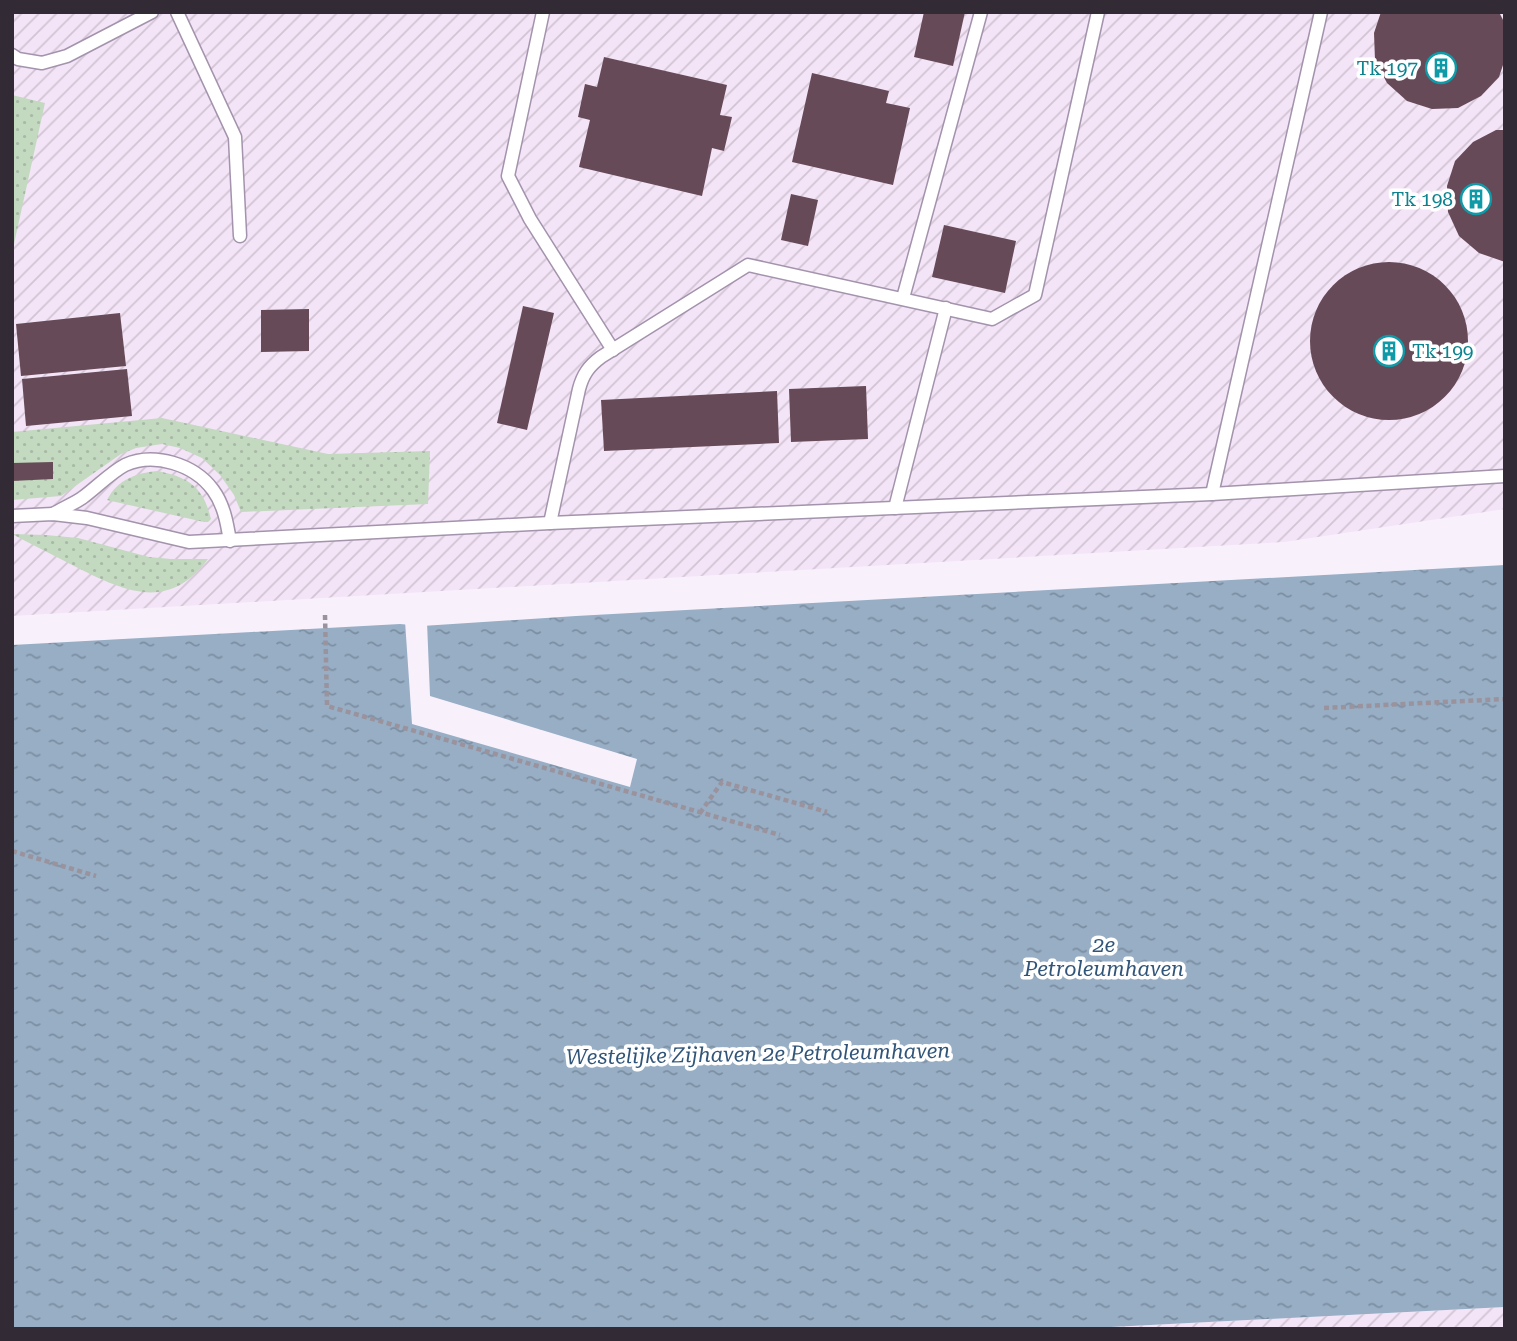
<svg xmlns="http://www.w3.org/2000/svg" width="1517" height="1341" viewBox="0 0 1517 1341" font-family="'Roboto Serif',serif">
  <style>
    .industrial { fill: url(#industrial-furrows) }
    .grass { fill: url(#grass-dots) }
    .water { fill: url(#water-ripples) }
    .pier { fill: #f8f1fc }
    .building { fill: #664a57 }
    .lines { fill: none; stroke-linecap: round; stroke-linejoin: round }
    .service-casing { stroke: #a393ac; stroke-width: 15 }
    .path { stroke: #9a939d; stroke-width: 4.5; stroke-dasharray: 5 3.5; stroke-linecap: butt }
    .service { stroke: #fff; stroke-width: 12 }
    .labels { text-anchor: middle; stroke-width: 7; stroke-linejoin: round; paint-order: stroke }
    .culture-label { font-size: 19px; fill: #0d838f; stroke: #fff; text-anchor: end }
    .water-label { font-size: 21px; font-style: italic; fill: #315579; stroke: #fff }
  </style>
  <defs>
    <pattern id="industrial-furrows" width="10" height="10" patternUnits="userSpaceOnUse" patternTransform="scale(1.75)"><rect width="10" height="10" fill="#f4e4f7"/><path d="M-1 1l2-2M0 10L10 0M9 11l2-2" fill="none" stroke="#d2c4d4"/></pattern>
    <pattern id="grass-dots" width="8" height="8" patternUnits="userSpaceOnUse" patternTransform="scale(1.75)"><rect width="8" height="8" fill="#c3d9c0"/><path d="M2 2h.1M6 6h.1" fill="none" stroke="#a8baa6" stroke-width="1.8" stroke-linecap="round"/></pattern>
    <pattern id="water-ripples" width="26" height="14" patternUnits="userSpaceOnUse" patternTransform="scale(1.75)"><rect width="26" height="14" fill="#97aec5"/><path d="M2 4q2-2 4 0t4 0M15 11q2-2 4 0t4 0" fill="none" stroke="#7c8ea1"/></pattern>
  </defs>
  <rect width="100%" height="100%" fill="#f8f1fc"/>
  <g class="industrial">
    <path d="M12,12H1505V509L1284,542L12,616Z"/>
    <path d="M1505,1307V1329H1072L1209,1322Z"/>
  </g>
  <g class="grass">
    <path d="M12,95L45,103L12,253Z"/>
    <path d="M162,418L328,454L430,451L428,504L241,512L234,495L220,475L202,458L180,448L162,444L136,448L121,454L61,496L12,500V432Z"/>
    <path d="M157,471C189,477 203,487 211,519L208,522H204L107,500C117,480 136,473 157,471Z"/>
    <path d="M12,534L46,535L78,538L149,557L171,559H208C168,613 124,591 74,566C54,555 32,545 12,534Z"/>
  </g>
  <path class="water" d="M1505,565V1307L1072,1329H12V645L400,624L422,626L576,616Z"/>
  <path class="pier" d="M405,621L427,622L430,696L637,759L630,787L412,724Z"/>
  <g class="building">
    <path d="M924,12H965L953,66L914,57Z"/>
    <path d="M1381,12H1499L1505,24V59L1499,77L1481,96L1458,108L1432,109L1407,101L1387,83L1375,60L1374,33Z"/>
    <path d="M604,57L727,85L720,115L732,117L724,151L712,148L702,196L579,167L590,120L578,117L585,84L597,87Z"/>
    <path d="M812,73L889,91L886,103L910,108L893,185L792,162Z"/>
    <path d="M1496,130H1505V262L1479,253L1459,236L1448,212L1447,186L1455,161L1473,142Z"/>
    <path d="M791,194L818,200L808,246L781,240Z"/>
    <path d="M944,225L1016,241L1005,293L932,277Z"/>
    <circle cx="1389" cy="341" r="79"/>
    <path d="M523,306L554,313L527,430L497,423Z"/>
    <path d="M309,309V351L261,352V310Z"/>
    <path d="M120,313L126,366L21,376L16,324Z"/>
    <path d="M127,369L132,416L26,426L22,379Z"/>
    <path d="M866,386L868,439L791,442L789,389Z"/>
    <path d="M777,391L779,443L604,451L601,400Z"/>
    <path d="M53,462V479L12,481V463Z"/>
  </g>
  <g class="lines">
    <g class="service-casing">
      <g id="service">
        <path d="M177,12L235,137L240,236"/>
        <path d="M543,12L508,176L530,219L613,350"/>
        <path d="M12,55L18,59L42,63L67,56L152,12"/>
        <path d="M903,298L981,12"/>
        <path d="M1212,494L1321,12"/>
        <path d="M895,508L946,308"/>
        <path d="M53,514C63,508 73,504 82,498C96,488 110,473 125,465C154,452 194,464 213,490C224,505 227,523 230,541"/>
        <path d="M12,516L53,514L87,518L189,542L550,523L1212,494L1505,476"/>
        <path d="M550,523L579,389C583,374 589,366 601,357L748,265L992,319L1035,295L1098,12"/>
      </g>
    </g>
    <g class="path">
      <path d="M325,615L327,706L780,835"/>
      <path d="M1324,708L1505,699"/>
      <path d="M700,813L722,782L827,812"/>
      <path d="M12,851L96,876"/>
    </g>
    <use href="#service" class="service"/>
  </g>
  <defs>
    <g id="building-ring" transform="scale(1.575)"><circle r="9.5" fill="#fff" stroke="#0f9aa8" stroke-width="1.5"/><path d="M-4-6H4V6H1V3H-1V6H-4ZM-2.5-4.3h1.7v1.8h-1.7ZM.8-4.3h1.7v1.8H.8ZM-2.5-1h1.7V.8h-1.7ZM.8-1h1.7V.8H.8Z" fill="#0f9aa8"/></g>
  </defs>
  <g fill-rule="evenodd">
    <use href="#building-ring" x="1441" y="68"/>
    <use href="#building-ring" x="1476" y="199"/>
    <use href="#building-ring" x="1389" y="351"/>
  </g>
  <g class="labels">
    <g class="culture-label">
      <text x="1418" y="75">Tk 197</text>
      <text x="1453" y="206">Tk 198</text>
      <text x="1412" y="358" text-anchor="start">Tk 199</text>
    </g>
    <g class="water-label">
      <text x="1104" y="952">2e<tspan x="1104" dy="24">Petroleumhaven</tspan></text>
      <text transform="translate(758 1054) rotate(-1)" y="7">Westelijke Zijhaven 2e Petroleumhaven</text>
    </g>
  </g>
  <rect width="1517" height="1341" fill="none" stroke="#322b35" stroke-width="28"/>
</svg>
